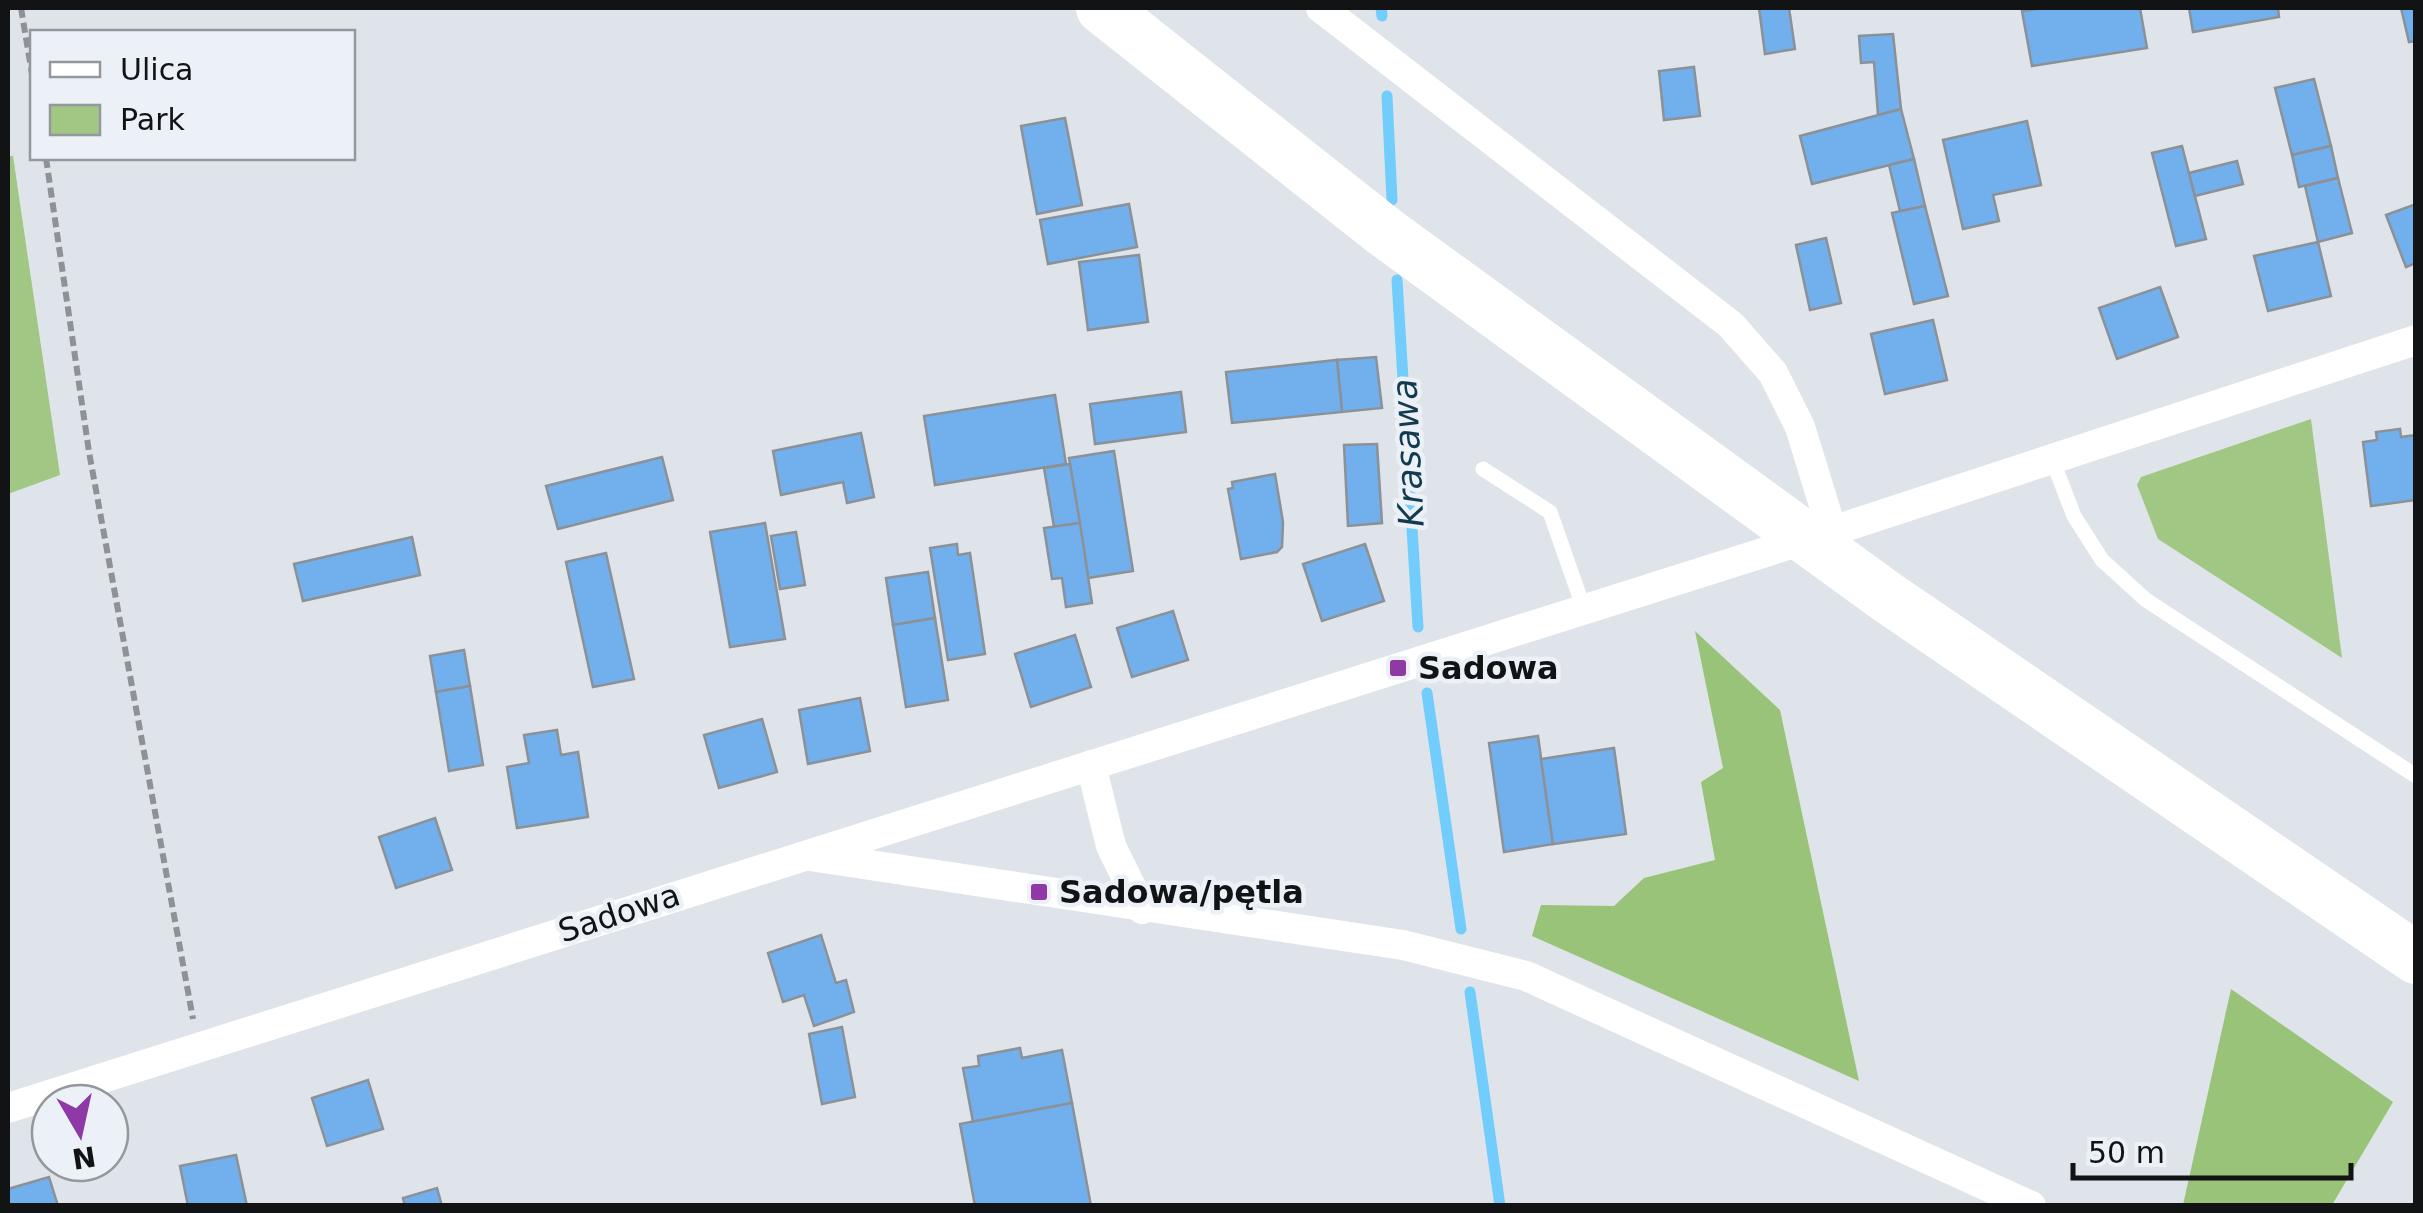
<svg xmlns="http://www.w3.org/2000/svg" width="2423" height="1213" viewBox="0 0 2423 1213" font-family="'DejaVu Sans',sans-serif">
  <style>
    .green { fill: #a0c884 }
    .forest { fill: #98c379 }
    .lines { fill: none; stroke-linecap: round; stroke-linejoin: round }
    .stream { stroke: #72cdfc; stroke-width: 11 }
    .building { fill: #71b0ed; stroke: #8c9197; stroke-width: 2.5 }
    .path { stroke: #8e9296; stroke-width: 6; stroke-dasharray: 10 5; stroke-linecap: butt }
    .service { stroke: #fff; stroke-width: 15 }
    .minor { stroke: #fff; stroke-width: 30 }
    .motorway { stroke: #fff; stroke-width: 52 }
    .poi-dot { fill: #8e39a6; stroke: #ebf1f7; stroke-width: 4 }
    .labels { text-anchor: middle; stroke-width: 9; stroke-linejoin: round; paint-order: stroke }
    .poi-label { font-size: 32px; font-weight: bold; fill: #111315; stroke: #ebf1f7; text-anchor: start }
    .street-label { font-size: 32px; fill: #111315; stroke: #ebf1f7 }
    .water-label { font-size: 35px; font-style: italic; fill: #133b4f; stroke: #ebf1f7 }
  </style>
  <rect width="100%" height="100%" fill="#dee4e9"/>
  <g class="green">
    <path d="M8,156H13L60,475L8,494Z"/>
    <path d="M2311,419L2342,658L2158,539L2137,485L2141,477Z"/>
  </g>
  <g class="forest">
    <path d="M1695,631L1780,710L1859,1081L1532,936L1541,905L1614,906L1644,878L1715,860L1701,782L1723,768Z"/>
    <path d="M2231,989L2393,1102L2332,1205H2183Z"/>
  </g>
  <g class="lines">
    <g class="stream">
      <path d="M1381,8L1382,16"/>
      <path d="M1387,96L1392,200"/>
      <path d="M1397,280L1418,627"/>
      <path d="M1427,693L1461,929"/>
      <path d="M1470,992L1500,1206"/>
    </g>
  </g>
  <g class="building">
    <path d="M1759,8H1789L1795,49L1765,54Z"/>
    <path d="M2044,8H2140L2147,48L2032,66L2022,11Z"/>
    <path d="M2189,8H2278L2279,17L2193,32Z"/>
    <path d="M2401,8H2416V41L2409,42Z"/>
    <path d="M1893,34L1901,109L1878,115L1874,62L1861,63L1859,36Z"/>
    <path d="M1694,67L1700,116L1664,120L1659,71Z"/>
    <path d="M2314,79L2331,146L2292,155L2275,88Z"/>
    <path d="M1901,109L1914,159L1812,184L1800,136Z"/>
    <path d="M1065,118L1082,205L1037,214L1021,126Z"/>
    <path d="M2027,121L2041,185L1993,195L1999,221L1963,229L1943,140Z"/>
    <path d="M2182,146L2206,239L2176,246L2152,153Z"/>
    <path d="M2331,146L2338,178L2299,187L2292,155Z"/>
    <path d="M1914,159L1925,206L1900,211L1889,165Z"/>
    <path d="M2237,161L2243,184L2195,196L2189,173Z"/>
    <path d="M2338,178L2352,233L2318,242L2305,186Z"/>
    <path d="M1129,204L1137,247L1048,264L1040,220Z"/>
    <path d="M2416,204V263L2406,267L2386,215Z"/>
    <path d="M1925,206L1948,296L1914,304L1892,213Z"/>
    <path d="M1826,238L1841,303L1810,310L1796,245Z"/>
    <path d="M2318,242L2331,296L2268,311L2254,256Z"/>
    <path d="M1139,255L1148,322L1088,330L1079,262Z"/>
    <path d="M2160,287L2178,337L2117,359L2099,308Z"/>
    <path d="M1933,320L1947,380L1885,394L1871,334Z"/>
    <path d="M1376,357L1382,408L1342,412L1337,360Z"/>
    <path d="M1337,360L1342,412L1232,423L1226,372Z"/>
    <path d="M1181,392L1186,432L1095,444L1090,404Z"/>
    <path d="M1055,395L1066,464L935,485L924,416Z"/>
    <path d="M2400,429L2401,437L2416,435V500L2371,506L2363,442L2377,440L2376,432Z"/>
    <path d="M861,433L874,497L847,503L843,482L781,495L773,451Z"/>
    <path d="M1377,444L1382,523L1348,526L1344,445Z"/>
    <path d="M1114,451L1133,571L1088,578L1069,458Z"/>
    <path d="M662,457L673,500L558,529L546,486Z"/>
    <path d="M1070,464L1080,523L1054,527L1044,468Z"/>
    <path d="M1275,474L1283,522L1282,547L1277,552L1241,559L1228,489L1233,488L1232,482Z"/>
    <path d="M765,523L785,639L730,647L710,532Z"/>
    <path d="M1080,523L1092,603L1066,607L1062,578L1052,579L1044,528Z"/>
    <path d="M796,532L805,585L780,589L771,536Z"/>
    <path d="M412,537L420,575L303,601L294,564Z"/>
    <path d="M957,544L958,555L970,553L985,654L948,660L930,548Z"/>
    <path d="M1365,544L1384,601L1322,621L1303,564Z"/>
    <path d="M606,553L634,679L593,687L566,562Z"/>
    <path d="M928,572L935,618L893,625L886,578Z"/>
    <path d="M1173,611L1188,660L1132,677L1117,628Z"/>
    <path d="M935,618L948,700L906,707L893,625Z"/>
    <path d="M1075,635L1091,687L1031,707L1015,654Z"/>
    <path d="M464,650L470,686L436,692L430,656Z"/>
    <path d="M470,686L483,765L449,771L436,692Z"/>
    <path d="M860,698L870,751L808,764L799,710Z"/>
    <path d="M762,719L777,772L719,788L704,735Z"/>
    <path d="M557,730L561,755L578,752L588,817L517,828L507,767L529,763L524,735Z"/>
    <path d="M1538,736L1553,844L1504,852L1489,743Z"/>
    <path d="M1614,748L1626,834L1553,844L1541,759Z"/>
    <path d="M435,818L452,870L396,888L379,837Z"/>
    <path d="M821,935L836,983L846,980L854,1012L814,1026L804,995L783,1002L768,953Z"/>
    <path d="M842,1027L855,1097L822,1104L809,1034Z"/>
    <path d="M1020,1048L1022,1058L1062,1050L1072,1103L973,1122L963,1068L979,1066L978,1056Z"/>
    <path d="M368,1080L383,1129L327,1146L312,1098Z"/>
    <path d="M1072,1103L1091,1206H975L960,1124Z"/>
    <path d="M236,1155L247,1206H188L180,1166Z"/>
    <path d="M49,1177L58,1206H8V1189Z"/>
    <path d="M437,1188L442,1206H405L403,1198Z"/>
  </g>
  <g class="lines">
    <g class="path">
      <path d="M21,8L32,74"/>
      <path d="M46,158L89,452L193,1019"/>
    </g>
    <g class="service">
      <path d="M2052,459L2074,516L2102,560L2146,600L2416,776"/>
      <path d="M1483,469L1550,512L1584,609"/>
    </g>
    <g class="minor">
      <path d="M1321,8L1731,325L1773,373L1800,427L1832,531"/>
      <path d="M1091,765L1111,846L1142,909"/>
      <path d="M810,856L1403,945L1526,976L2031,1206"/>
      <path d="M8,1108L1832,531L2416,340"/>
    </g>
    <path class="motorway" d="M1102,8L1385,232L1887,597L2416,958"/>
  </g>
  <g class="poi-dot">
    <rect x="1388" y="658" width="20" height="20" rx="5"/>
    <rect x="1029" y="882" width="20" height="20" rx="5"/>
  </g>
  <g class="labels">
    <g class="poi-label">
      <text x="1418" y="679">Sadowa</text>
      <text x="1059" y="903">Sadowa/pętla</text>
    </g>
    <g class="street-label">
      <text transform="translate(619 913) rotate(-18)" y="11">Sadowa</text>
    </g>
    <g class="water-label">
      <text transform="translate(1408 453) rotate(-93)" y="12">Krasawa</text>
    </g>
  </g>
  <rect width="2423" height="1213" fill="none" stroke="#111315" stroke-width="20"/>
  <rect x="30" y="30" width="325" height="130" fill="#ebf1f7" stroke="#94989d" stroke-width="2.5"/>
  <rect x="50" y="62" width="50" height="15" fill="#ffffff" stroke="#94989d" stroke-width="2.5"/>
  <text x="120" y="80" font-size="30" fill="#111315">Ulica</text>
  <rect x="50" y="105" width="50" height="30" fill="#a0c884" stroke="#94989d" stroke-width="2.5"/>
  <text x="120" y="130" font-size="30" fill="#111315">Park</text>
  <g transform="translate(80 1133) rotate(171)"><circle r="48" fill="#ebf1f7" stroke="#94989d" stroke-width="2.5"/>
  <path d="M0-8L18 38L0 25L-18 38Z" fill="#8e39a6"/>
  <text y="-15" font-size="28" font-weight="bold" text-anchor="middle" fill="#111315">N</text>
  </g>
  <path d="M2073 1163v15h278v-15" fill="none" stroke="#111315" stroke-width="5"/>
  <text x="2088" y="1163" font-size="30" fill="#111315" stroke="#ebf1f7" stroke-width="8" paint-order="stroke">50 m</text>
</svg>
